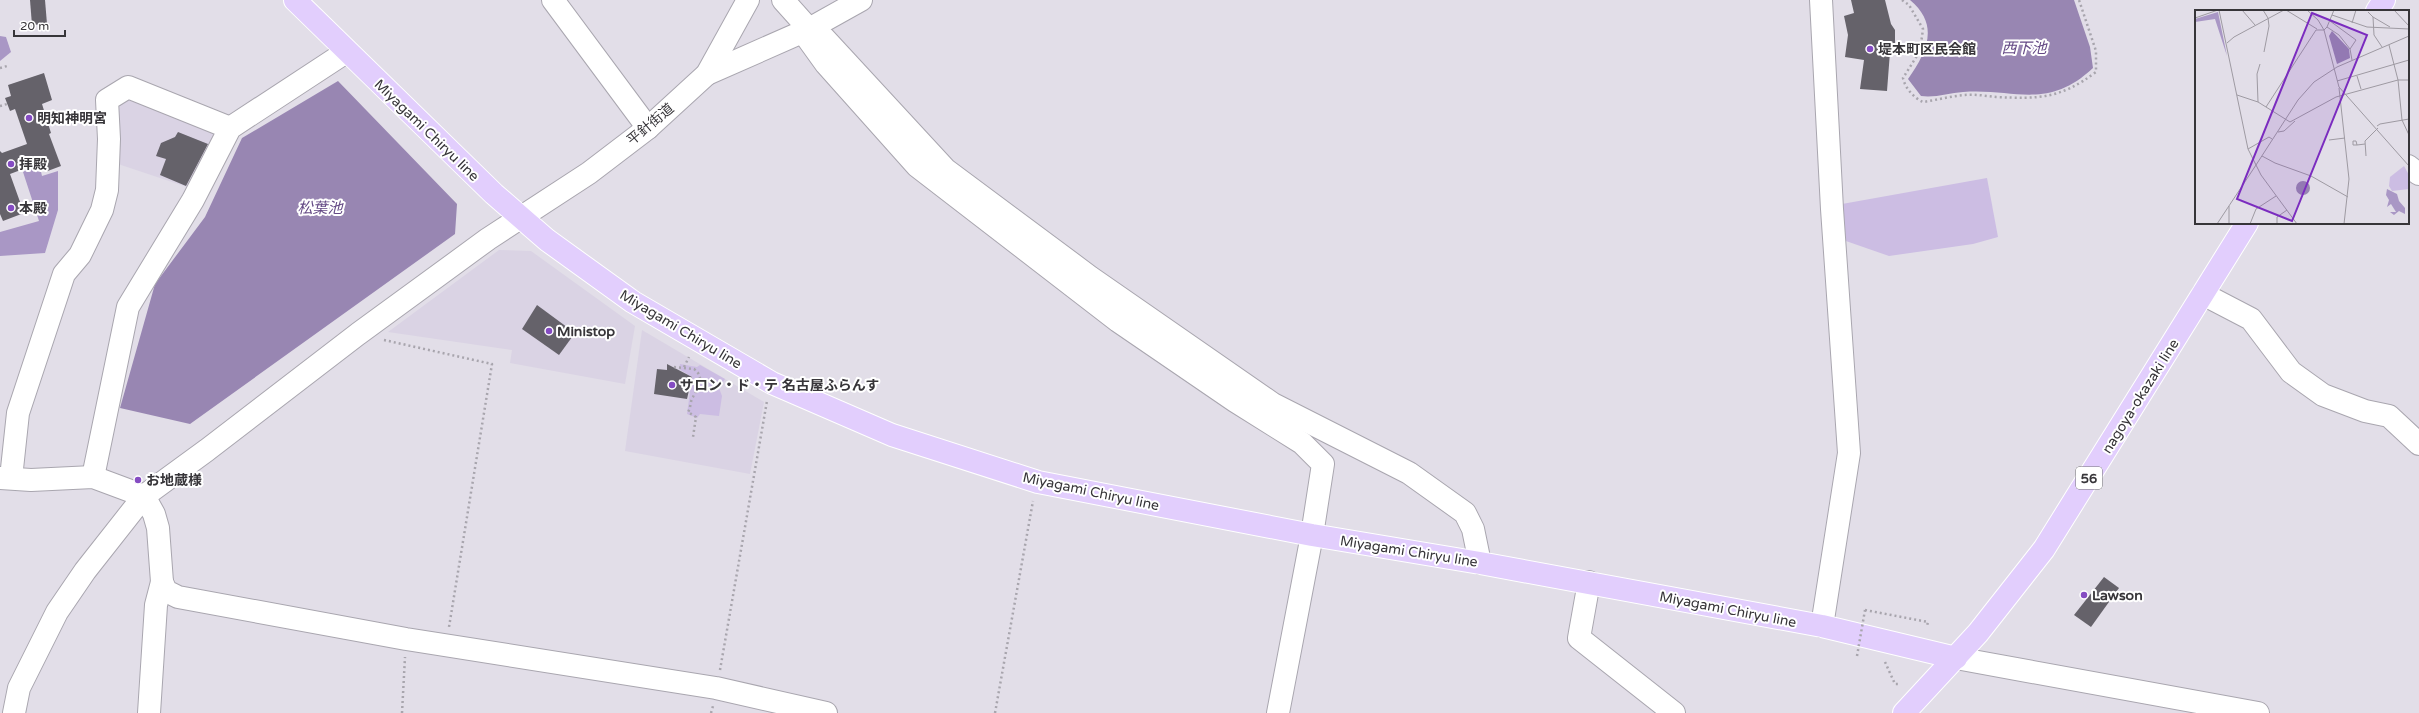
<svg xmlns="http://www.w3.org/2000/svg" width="2419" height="713" viewBox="0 0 2419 713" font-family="'Varela Round','Noto Sans JP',sans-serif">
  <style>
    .built { fill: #dad3e4 }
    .green { fill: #ccbde3 }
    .forest { fill: #a997c5 }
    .water { fill: #9886b2 }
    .building { fill: #65626a }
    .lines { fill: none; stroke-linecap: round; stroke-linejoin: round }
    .minor-casing { stroke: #a9a6af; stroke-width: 24 }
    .major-casing { stroke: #fff; stroke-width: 24 }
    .path { stroke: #a8a5ad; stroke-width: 2.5; stroke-dasharray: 2 3; stroke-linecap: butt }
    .minor { stroke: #fff; stroke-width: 22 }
    .major { stroke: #e2cefd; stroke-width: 22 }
    .path-bridge { stroke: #a8a5ad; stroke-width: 2.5; stroke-dasharray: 2 3; stroke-linecap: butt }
    .poi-dot { fill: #854cc2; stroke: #fff; stroke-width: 1.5 }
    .labels { text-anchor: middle; stroke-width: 4; stroke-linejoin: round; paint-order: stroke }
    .shield { fill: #fff; stroke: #737274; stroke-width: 1 }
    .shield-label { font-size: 13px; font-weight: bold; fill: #373539 }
    .poi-label { font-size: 14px; font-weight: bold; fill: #373539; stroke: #fff; text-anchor: start }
    .street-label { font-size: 14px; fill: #373539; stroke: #fff }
    .water-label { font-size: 15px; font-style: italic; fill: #634884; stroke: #fff }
    .inset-road { fill: none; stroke: #9e9aa2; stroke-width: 1 }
    .view { fill: #7b2cbf; fill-opacity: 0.15; stroke: #7b2cbf; stroke-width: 2 }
    .inset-edge { fill: none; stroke: #373539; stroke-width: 2 }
  </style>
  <rect width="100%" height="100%" fill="#e2dee8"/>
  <g class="built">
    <path d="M126,96L221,134L193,189L112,162L110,101Z"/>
    <path d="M499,250L531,251L635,326L625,384L510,363L512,350L388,332Z"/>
    <path d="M642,330L764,402L750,474L625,451Z"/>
  </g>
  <g class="green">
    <path d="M1987,178L1998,237L1973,244L1889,256L1843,240L1842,204Z"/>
    <path d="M680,364L697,367L700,365L725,379L719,388L722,396L719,416L700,414L697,418L687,414L692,377L679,369Z"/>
  </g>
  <g class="forest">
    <path d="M0,36L6,37L11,52L0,61Z"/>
    <path d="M39,163L42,176L58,171V210L45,253L0,256V232L39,221L23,172Z"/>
  </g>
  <g class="water">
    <path d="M1910,0H2074L2090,47L2093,68C2047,111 2015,88 1963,92C1949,93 1935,98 1921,96L1908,79C1927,52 1940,25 1910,0Z"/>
    <path d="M338,81L457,204L455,234L190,424L120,408L155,284L205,217L242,138Z"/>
  </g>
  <g class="building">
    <path d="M30,0H45L47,24L32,25Z"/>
    <path d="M1851,0H1885L1891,24L1895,30V45L1893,52H1890L1887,91L1860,89L1864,60L1845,57L1848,35L1844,16L1854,13Z"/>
    <path d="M44,73L52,100L42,104L51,133L49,134L61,166L45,172L42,162L10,174L24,213L3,221L0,214V151L2,153L27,144L15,109L10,111L5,98L11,96L8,85Z"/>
    <path d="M178,132L208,144L186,186L160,175L166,159L156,156L161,143L175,137Z"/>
    <path d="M537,305L575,333L559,355L522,329Z"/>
    <path d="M667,364L692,377L687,399L654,394L657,369L667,370Z"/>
    <path d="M2104,577L2119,588L2091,627L2074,615Z"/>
  </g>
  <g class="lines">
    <g class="minor-casing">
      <g id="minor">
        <path d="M553,0L648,128"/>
        <path d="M783,0L809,29L808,39L826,64L917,166L1118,321L1235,401L1302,443L1323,464L1312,535L1278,713"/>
        <path d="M1821,0L1832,209L1849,453L1822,626"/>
        <path d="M809,29L824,38L945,169L1090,277L1273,404L1409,473L1465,513L1473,529L1480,563"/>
        <path d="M707,74L809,29L861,0"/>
        <path d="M2408,166L2419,174"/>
        <path d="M2203,294L2251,319L2291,372L2323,395L2365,411L2389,416L2419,444"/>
        <path d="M93,477L128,307L193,200L230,128L346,52"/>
        <path d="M0,478L31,480L93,477L144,496L154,514L158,528L162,582L166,591L178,597L406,639L716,688L826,713"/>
        <path d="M11,478L18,413L64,274L80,255L102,210L107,190L109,139L107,100L128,87L230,128"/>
        <path d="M1589,582L1579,638L1674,713"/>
        <path d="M1956,658L2258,713"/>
        <path d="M14,713L19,688L57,612L85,571L144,496L207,450L358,334L488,239L589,173L648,128L707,74L748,0"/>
        <path d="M149,713L156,605L162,582"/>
      </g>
    </g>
    <g class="major-casing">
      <g id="major">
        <path d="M295,0L494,194L547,240L633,302L772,383L892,435L1038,482L1312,535L1480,563L1822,626L1956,658"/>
        <path d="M2377,11L2384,0"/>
        <path d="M1904,713L1978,633L2044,549L2247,223"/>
      </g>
    </g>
    <g class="path">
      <path d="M1902,0L1909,5L1923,29L1920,51L1903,78C1905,88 1914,98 1923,102C1937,100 1951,96 1965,95C1975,94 1986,96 1996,97C2039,99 2060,99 2096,72V51L2079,0"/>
      <path d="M0,68L7,66"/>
      <path d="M0,106L7,104"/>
      <path d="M384,340L492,364L449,627"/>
      <path d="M674,367L694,369C706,378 697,388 693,397C690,401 691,408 688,412L696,417L693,437"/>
      <path d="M684,367L689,357"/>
      <path d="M1865,610L1928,622L1927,626"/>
      <path d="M1885,662L1895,684H1899"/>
      <path d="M720,670L767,401"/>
      <path d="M402,713L405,657"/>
      <path d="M711,713L713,706"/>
      <path d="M995,713L1033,501"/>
    </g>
    <use href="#minor" class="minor"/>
    <use href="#major" class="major"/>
    <path class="path-bridge" d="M1857,656L1865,610"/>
  </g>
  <g class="poi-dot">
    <circle cx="1870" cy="49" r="4"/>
    <circle cx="29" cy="118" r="4"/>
    <circle cx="11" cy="164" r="4"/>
    <circle cx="11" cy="208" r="4"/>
    <circle cx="549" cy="331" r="4"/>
    <circle cx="672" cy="385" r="4"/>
    <circle cx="138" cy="480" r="4"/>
    <circle cx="2084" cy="595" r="4"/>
  </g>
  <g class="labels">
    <rect class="shield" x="2076" y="467" width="26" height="22" rx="3"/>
    <g class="shield-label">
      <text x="2089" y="483">56</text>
    </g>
    <g class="poi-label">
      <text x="1878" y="54">堤本町区民会館</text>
      <text x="37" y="123">明知神明宮</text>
      <text x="19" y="169">拝殿</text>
      <text x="19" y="213">本殿</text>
      <text x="557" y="336">Ministop</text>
      <text x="680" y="390">サロン・ド・テ 名古屋ふらんす</text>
      <text x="146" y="485">お地蔵様</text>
      <text x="2092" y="600">Lawson</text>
    </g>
    <g class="street-label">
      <text transform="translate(650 124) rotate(-40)" y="5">平針街道</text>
      <text transform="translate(427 130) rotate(44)" y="5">Miyagami Chiryu line</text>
      <text transform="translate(681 329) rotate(31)" y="5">Miyagami Chiryu line</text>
      <text transform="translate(2140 396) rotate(-58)" y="5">nagoya-okazaki line</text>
      <text transform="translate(1091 491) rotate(12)" y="5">Miyagami Chiryu line</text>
      <text transform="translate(1409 551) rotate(9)" y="5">Miyagami Chiryu line</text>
      <text transform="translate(1728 609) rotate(11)" y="5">Miyagami Chiryu line</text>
    </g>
    <g class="water-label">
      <text x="2024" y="53">西下池</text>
      <text x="320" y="213">松葉池</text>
    </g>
  </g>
  <g transform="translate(2195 10)">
    <rect width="214" height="214" fill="#e2dee8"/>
    <path d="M209,156L214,165V179L197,181L194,176L195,167Z" fill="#ccbde3"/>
    <path d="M23,2L32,46L20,9L0,12V9ZM192,179L202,184L204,191L210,198V204L204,201L199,205L195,202H201L196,194L192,197L194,190L191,185Z" fill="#a997c5"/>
    <path d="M137,21L154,39L155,48L142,54L134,26ZM101 178a7 7 0 1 1 14 0a7 7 0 1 1-14 0Z" fill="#9886b2"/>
    <path class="inset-road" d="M24,0L53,139L66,165L102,214M47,0L60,15M68,0L73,8L74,16L69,42M91,0L122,19M112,0L123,10L129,20L144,77L214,156M166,0H185M199,0L214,16M173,2L178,7L195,17M137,5L172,17L214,19M178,7L179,25L187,37M0,8L23,0M135,11L161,30L155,39M157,13L161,0M132,17L144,25L155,39L157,50M32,33L39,27L89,0M194,35L203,70L207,110L214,125M162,66L166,79M142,71L214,50M144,78L154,169L149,214M42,85L63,92L95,112L141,87L203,70H214M63,92L62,64L65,54M71,97L121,20H129L132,17L139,0M182,116L185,114L214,109M83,122L89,121L100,111M134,130L150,128M162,135L161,131H158V135H162L170,134M53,139L74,127L77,129M67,146L80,153L116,166L153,187M171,146L170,131L183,118M61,155L103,90L119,72L142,57L214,26M34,196V214M22,214L61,155M55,214L61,199L81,186M82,214V207L92,200M143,214H157"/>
    <path class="view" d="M117,3L172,25L97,211L42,189Z"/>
    <rect width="214" height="214" class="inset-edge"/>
  </g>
  <path d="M14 30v6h51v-6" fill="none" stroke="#373539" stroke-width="2"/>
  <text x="20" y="30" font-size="12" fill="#373539" stroke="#ffffff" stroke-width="3" paint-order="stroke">20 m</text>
</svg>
